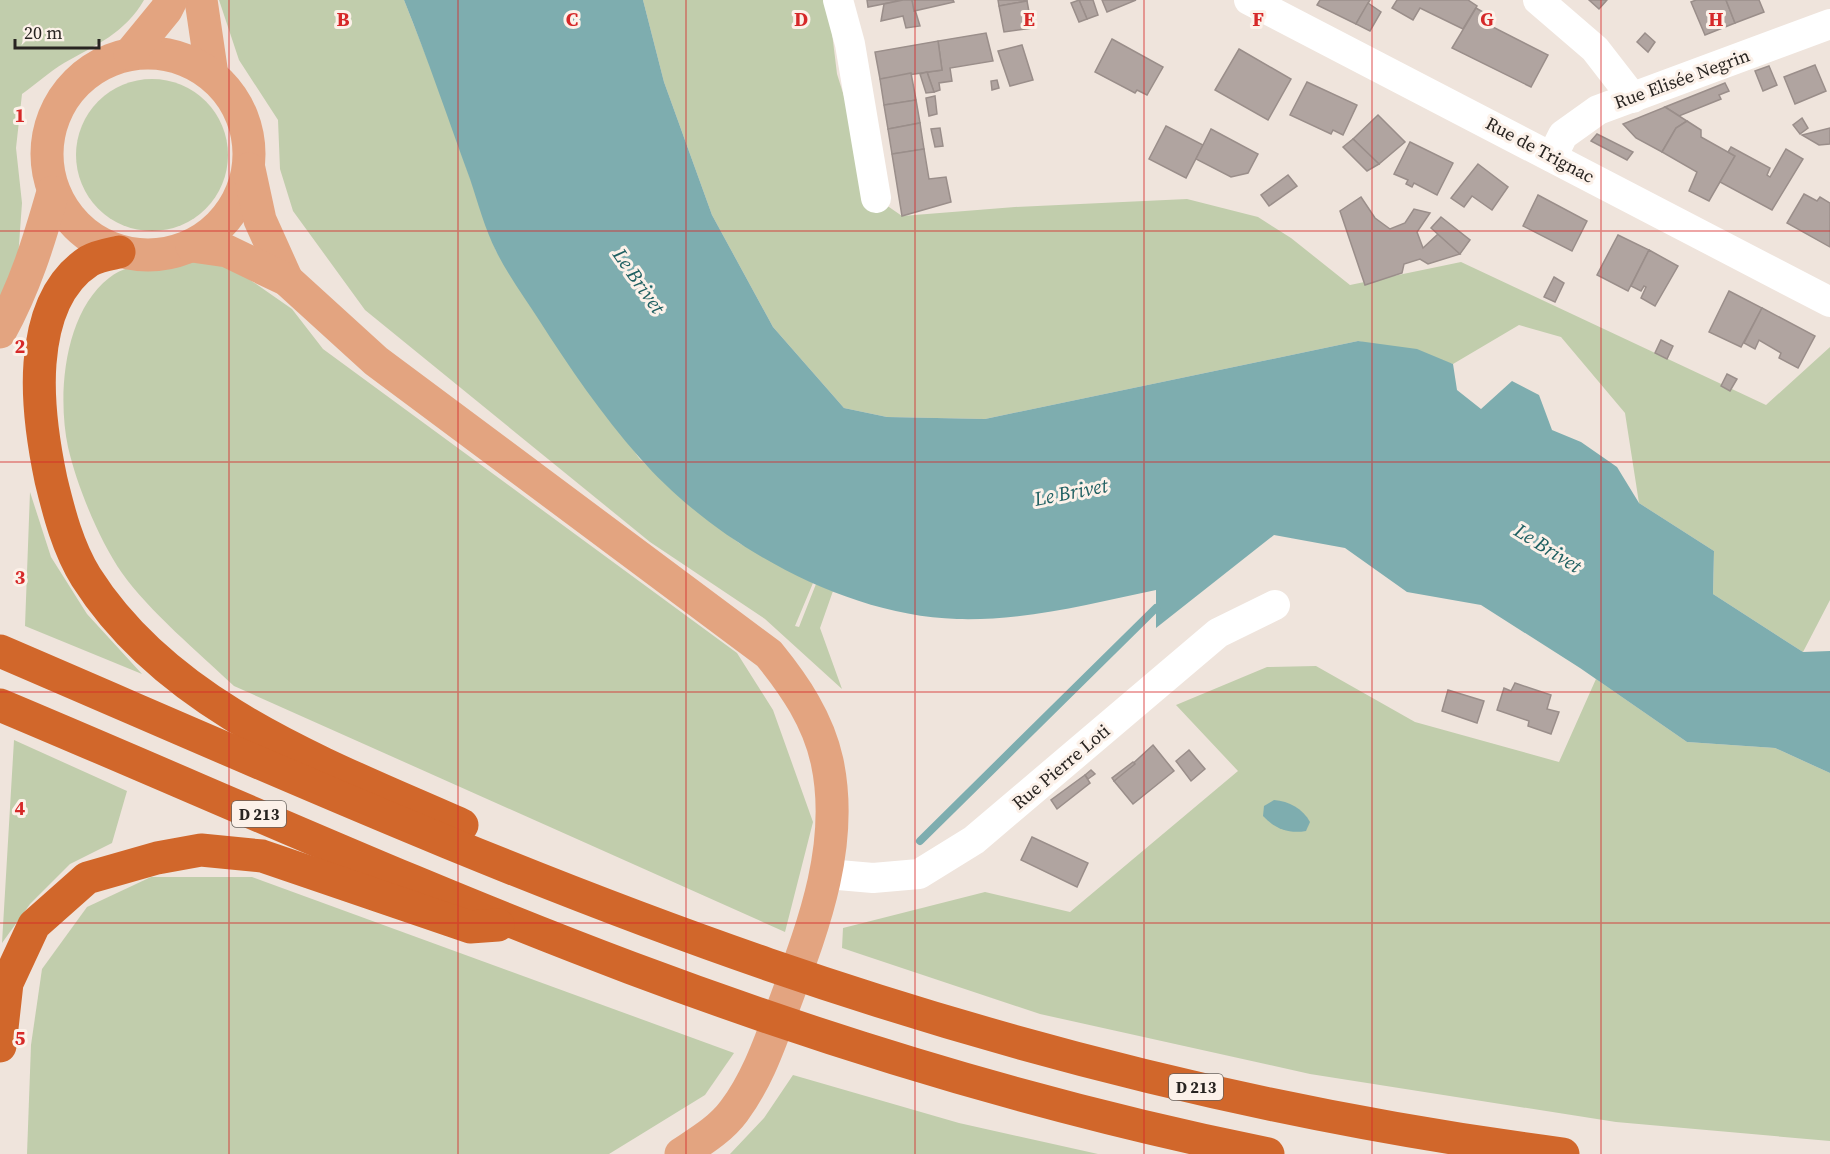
<svg xmlns="http://www.w3.org/2000/svg" width="1830" height="1154" viewBox="0 0 1830 1154" font-family="'Source Serif 4',serif">
  <style>
    .green { fill: #c1cdac }
    .water { fill: #7eadaf }
    .lines { fill: none; stroke-linecap: round; stroke-linejoin: round }
    .stream { stroke: #7eadaf; stroke-width: 8 }
    .building { fill: #b0a4a0; stroke: #9a8e8a; stroke-width: 1.5 }
    .minor { stroke: #fff; stroke-width: 30 }
    .major { stroke: #e3a480; stroke-width: 33 }
    .highway { stroke: #d1672b; stroke-width: 33 }
    .grid { fill: none; stroke: #d62828; stroke-width: 1.5; stroke-opacity: 0.55 }
    .labels { text-anchor: middle; stroke-width: 6; stroke-linejoin: round; paint-order: stroke }
    .shield { fill: #fcf1e9; stroke: #68625d; stroke-width: 1.5 }
    .shield-label { font-size: 16px; font-weight: bold; fill: #282421 }
    .street-label { font-size: 18px; fill: #282421; stroke: #fcf1e9 }
    .water-label { font-size: 20px; font-style: italic; fill: #1e5f61; stroke: #fcf1e9 }
    .grid-label { font-size: 20px; text-anchor: middle; font-weight: bold; fill: #d62828; stroke: #fcf1e9; stroke-width: 6; stroke-linejoin: round; paint-order: stroke }
  </style>
  <rect width="100%" height="100%" fill="#efe4dc"/>
  <g class="green">
    <path d="M0,0H144C125,33 96,45 64,63C49,72 36,84 22,94L16,148L22,203L17,272L0,299Z"/>
    <path d="M219,0H404L434,76L496,251L639,458L687,503L739,543L813,583L795,626L799,627L816,584L833,591L820,628L842,689L765,619L650,542L365,310L293,211L280,169L278,120L239,60Z"/>
    <path d="M643,0H828L837,74L876,198L902,216L1015,207L1187,199L1258,217L1291,238L1350,285L1461,262L1766,405L1830,347V600L1803,652L1713,594L1714,551L1639,503L1625,413L1561,337L1519,325L1453,364L1358,341L985,419L887,417L844,408L773,327L712,215L664,82Z"/>
    <circle cx="152" cy="155" r="76"/>
    <path d="M206,261L233,268L292,309L323,349L737,653L773,710L813,822L785,932L234,686C199,653 149,611 122,573C99,540 77,486 68,447C57,395 64,313 109,278C134,258 176,263 206,261Z"/>
    <path d="M30,492L51,557L87,614L142,674L25,626Z"/>
    <path d="M1316,666L1415,722L1559,762L1596,679L1687,742L1775,748L1830,773V1141L1616,1122L1310,1074L1040,1014L842,948L843,928L985,892L1070,912L1238,771L1176,705L1267,667Z"/>
    <path d="M14,740L127,791L112,843L70,864L30,904L2,943Z"/>
    <path d="M151,877H252L734,1053L705,1095L609,1154H27L31,1045L42,969L87,907Z"/>
    <path d="M793,1075L959,1123L1098,1154H730L764,1118Z"/>
  </g>
  <g class="water">
    <path d="M404,0H643L664,82L712,215L773,327L844,408L887,417L985,419L1358,341L1417,349L1453,364L1457,390L1481,409L1512,381L1539,395L1552,430L1581,442L1617,467L1639,503L1714,551L1713,594L1803,652L1830,651V773L1775,748L1687,742L1580,668L1481,605L1407,592L1345,548L1274,535L1156,628V590C1090,604 1025,621 957,619C843,616 713,542 639,457C602,415 569,367 539,320C525,298 508,275 496,251C485,229 478,203 470,179C448,119 428,59 404,0Z"/>
    <path d="M1274,800C1289,801 1303,809 1310,822L1306,831C1289,834 1275,829 1263,816L1264,806Z"/>
  </g>
  <g class="lines">
    <path class="stream" d="M920,841L1156,608"/>
  </g>
  <g class="building">
    <path d="M867,0H903L868,7Z"/>
    <path d="M903,0H912L920,26L906,28L903,16L881,21L884,4Z"/>
    <path d="M912,0H953L954,2L914,11Z"/>
    <path d="M998,0H1027V1L999,6Z"/>
    <path d="M1079,0H1093L1098,15L1087,19Z"/>
    <path d="M1079,0L1087,19L1079,22L1071,3Z"/>
    <path d="M1102,0H1136L1107,12Z"/>
    <path d="M1320,0H1370L1356,24L1317,5Z"/>
    <path d="M1397,0H1468L1477,6L1463,29L1420,8L1413,20L1392,8Z"/>
    <path d="M1589,0H1607L1599,9Z"/>
    <path d="M1696,0H1726L1735,23L1705,35L1691,2Z"/>
    <path d="M1726,0H1759L1764,12L1735,23Z"/>
    <path d="M1027,1L1032,28L1004,32L999,6Z"/>
    <path d="M1368,3L1381,12L1370,31L1356,24Z"/>
    <path d="M1476,8L1488,15L1483,22L1548,55L1531,87L1452,48Z"/>
    <path d="M986,33L993,61L950,68L952,81L939,83L940,90L934,92L927,72L942,70L938,41Z"/>
    <path d="M1645,33L1655,42L1648,52L1637,42Z"/>
    <path d="M1112,39L1163,67L1147,95L1137,90L1135,93L1095,72Z"/>
    <path d="M938,41L942,70L880,79L875,52Z"/>
    <path d="M1022,45L1033,80L1010,86L998,51Z"/>
    <path d="M1239,49L1291,79L1268,120L1215,90Z"/>
    <path d="M1815,65L1826,91L1795,104L1784,77Z"/>
    <path d="M1769,66L1777,85L1763,91L1755,71Z"/>
    <path d="M927,72L934,92L926,93L920,74Z"/>
    <path d="M911,73L916,100L884,105L880,79Z"/>
    <path d="M997,80L999,88L992,90L991,81Z"/>
    <path d="M1307,82L1357,105L1343,135L1333,130L1331,134L1290,115Z"/>
    <path d="M1725,83L1729,91L1719,95L1721,99L1679,116L1665,107Z"/>
    <path d="M935,96L937,114L929,116L926,98Z"/>
    <path d="M916,100L920,123L888,129L884,105Z"/>
    <path d="M1665,107L1687,121L1676,128L1662,152L1636,138L1623,124Z"/>
    <path d="M1378,115L1405,142L1379,164L1353,139Z"/>
    <path d="M1802,118L1808,128L1800,134L1793,125Z"/>
    <path d="M1687,121L1701,130V137L1735,156L1709,201L1689,191L1697,172L1662,152L1676,128Z"/>
    <path d="M920,123L924,149L892,154L888,129Z"/>
    <path d="M1166,126L1203,145L1186,178L1149,159Z"/>
    <path d="M940,128L943,146L935,147L931,129Z"/>
    <path d="M1830,128V144L1819,145L1802,135Z"/>
    <path d="M1211,129L1258,154L1248,173L1231,177L1196,159Z"/>
    <path d="M1597,134L1633,152L1627,160L1591,141Z"/>
    <path d="M1353,139L1379,164L1367,171L1343,147Z"/>
    <path d="M1410,142L1453,163L1437,195L1414,183L1412,187L1406,184L1408,180L1394,174Z"/>
    <path d="M1731,147L1770,168L1767,175L1770,177L1786,149L1803,159L1772,210L1720,182L1735,156L1728,152Z"/>
    <path d="M924,149L929,179L946,177L951,202L902,216L892,154Z"/>
    <path d="M1478,164L1508,187L1492,210L1472,196L1464,207L1451,198Z"/>
    <path d="M1288,175L1297,186L1269,206L1261,195Z"/>
    <path d="M1804,194L1817,201L1820,197L1830,203V247L1787,223Z"/>
    <path d="M1538,195L1587,221L1572,251L1523,226Z"/>
    <path d="M1361,197L1375,218L1390,229L1405,223L1414,209L1430,213L1417,232L1423,248L1438,234L1460,254L1428,264L1420,259L1404,264L1402,273L1365,285L1340,211Z"/>
    <path d="M1441,217L1470,240L1460,254L1431,228Z"/>
    <path d="M1618,235L1649,250L1628,291L1597,275Z"/>
    <path d="M1649,250L1678,266L1655,306L1641,298L1646,287L1644,286L1641,291L1631,286Z"/>
    <path d="M1554,277L1564,283L1555,302L1544,297Z"/>
    <path d="M1729,291L1762,308L1741,347L1709,332Z"/>
    <path d="M1762,308L1815,336L1798,368L1779,358L1781,353L1759,340L1755,349L1744,343Z"/>
    <path d="M1661,340L1673,346L1667,359L1655,353Z"/>
    <path d="M1727,374L1737,379L1730,391L1721,386Z"/>
    <path d="M1515,683L1551,695L1547,709L1559,712L1551,734L1528,726L1529,721L1497,710L1504,688L1511,691Z"/>
    <path d="M1448,690L1484,701L1477,723L1442,711Z"/>
    <path d="M1153,745L1174,771L1133,804L1114,781Z"/>
    <path d="M1189,750L1205,769L1191,781L1176,761Z"/>
    <path d="M1133,762L1135,764L1114,781L1112,778Z"/>
    <path d="M1091,770L1095,774L1088,779L1085,775Z"/>
    <path d="M1085,775L1090,783L1057,809L1051,800Z"/>
    <path d="M1032,837L1088,863L1077,887L1021,860Z"/>
  </g>
  <g class="lines">
    <g class="minor">
      <path d="M838,0L850,44L876,198"/>
      <path d="M1249,0L1830,302"/>
      <path d="M1538,0L1595,49L1633,98"/>
      <path d="M1552,157L1563,135L1598,110L1830,24"/>
      <path d="M827,874L873,878L919,874L974,840L1218,633L1275,605"/>
    </g>
    <g class="major">
      <path d="M201,0L212,75"/>
      <circle cx="148" cy="154" r="101"/>
      <path d="M130,54L166,10L171,0"/>
      <path d="M249,169L260,220L287,280"/>
      <path d="M192,246L227,251L287,280L376,361L769,654C795,686 818,720 827,761C845,845 813,927 784,1005C770,1042 758,1079 734,1111C720,1130 699,1142 681,1154"/>
      <path d="M0,332C25,287 39,241 53,192"/>
    </g>
    <g class="highway">
      <path d="M119,252C110,254 97,256 89,261C55,283 43,324 40,363C37,402 43,442 51,480C59,513 68,548 86,577C169,708 327,765 462,825"/>
      <path d="M0,651C254,760 506,874 767,964C1025,1053 1292,1119 1563,1154"/>
      <path d="M0,705C210,793 418,888 631,968C839,1046 1051,1110 1268,1154"/>
      <path d="M0,1046L7,983L34,925L87,878L157,858L201,850L262,856L470,927L498,925"/>
    </g>
  </g>
  <path class="grid" d="M229,0V1154M458,0V1154M686,0V1154M915,0V1154M1144,0V1154M1372,0V1154M1601,0V1154M0,231H1830M0,462H1830M0,692H1830M0,923H1830"/>
  <g class="labels">
    <g class="shield">
      <rect x="232" y="801" width="54" height="26" rx="4.5"/>
      <rect x="1169" y="1074" width="54" height="26" rx="4.5"/>
    </g>
    <g class="shield-label">
      <text x="259" y="820">D 213</text>
      <text x="1196" y="1093">D 213</text>
    </g>
    <g class="street-label">
      <text transform="translate(1682 79) rotate(-20)" y="6">Rue Elisée Negrin</text>
      <text transform="translate(1540 150) rotate(28)" y="6">Rue de Trignac</text>
      <text transform="translate(1061 767) rotate(-40)" y="6">Rue Pierre Loti</text>
    </g>
    <g class="water-label">
      <text transform="translate(639 281) rotate(55)" y="7">Le Brivet</text>
      <text transform="translate(1071 492) rotate(-11)" y="7">Le Brivet</text>
      <text transform="translate(1548 548) rotate(32)" y="7">Le Brivet</text>
    </g>
  </g>
  <g class="grid-label">
    <text x="343" y="26">B</text>
    <text x="572" y="26">C</text>
    <text x="801" y="26">D</text>
    <text x="1029" y="26">E</text>
    <text x="1258" y="26">F</text>
    <text x="1487" y="26">G</text>
    <text x="1716" y="26">H</text>
    <text x="20" y="122">1</text>
    <text x="20" y="353">2</text>
    <text x="20" y="584">3</text>
    <text x="20" y="815">4</text>
    <text x="20" y="1045">5</text>
  </g>
  <path d="M15 39v9h84v-9" fill="none" stroke="#282421" stroke-width="3"/>
  <text x="24" y="39" font-size="18" fill="#282421" stroke="#fcf1e9" stroke-width="4.5" paint-order="stroke">20 m</text>
</svg>
